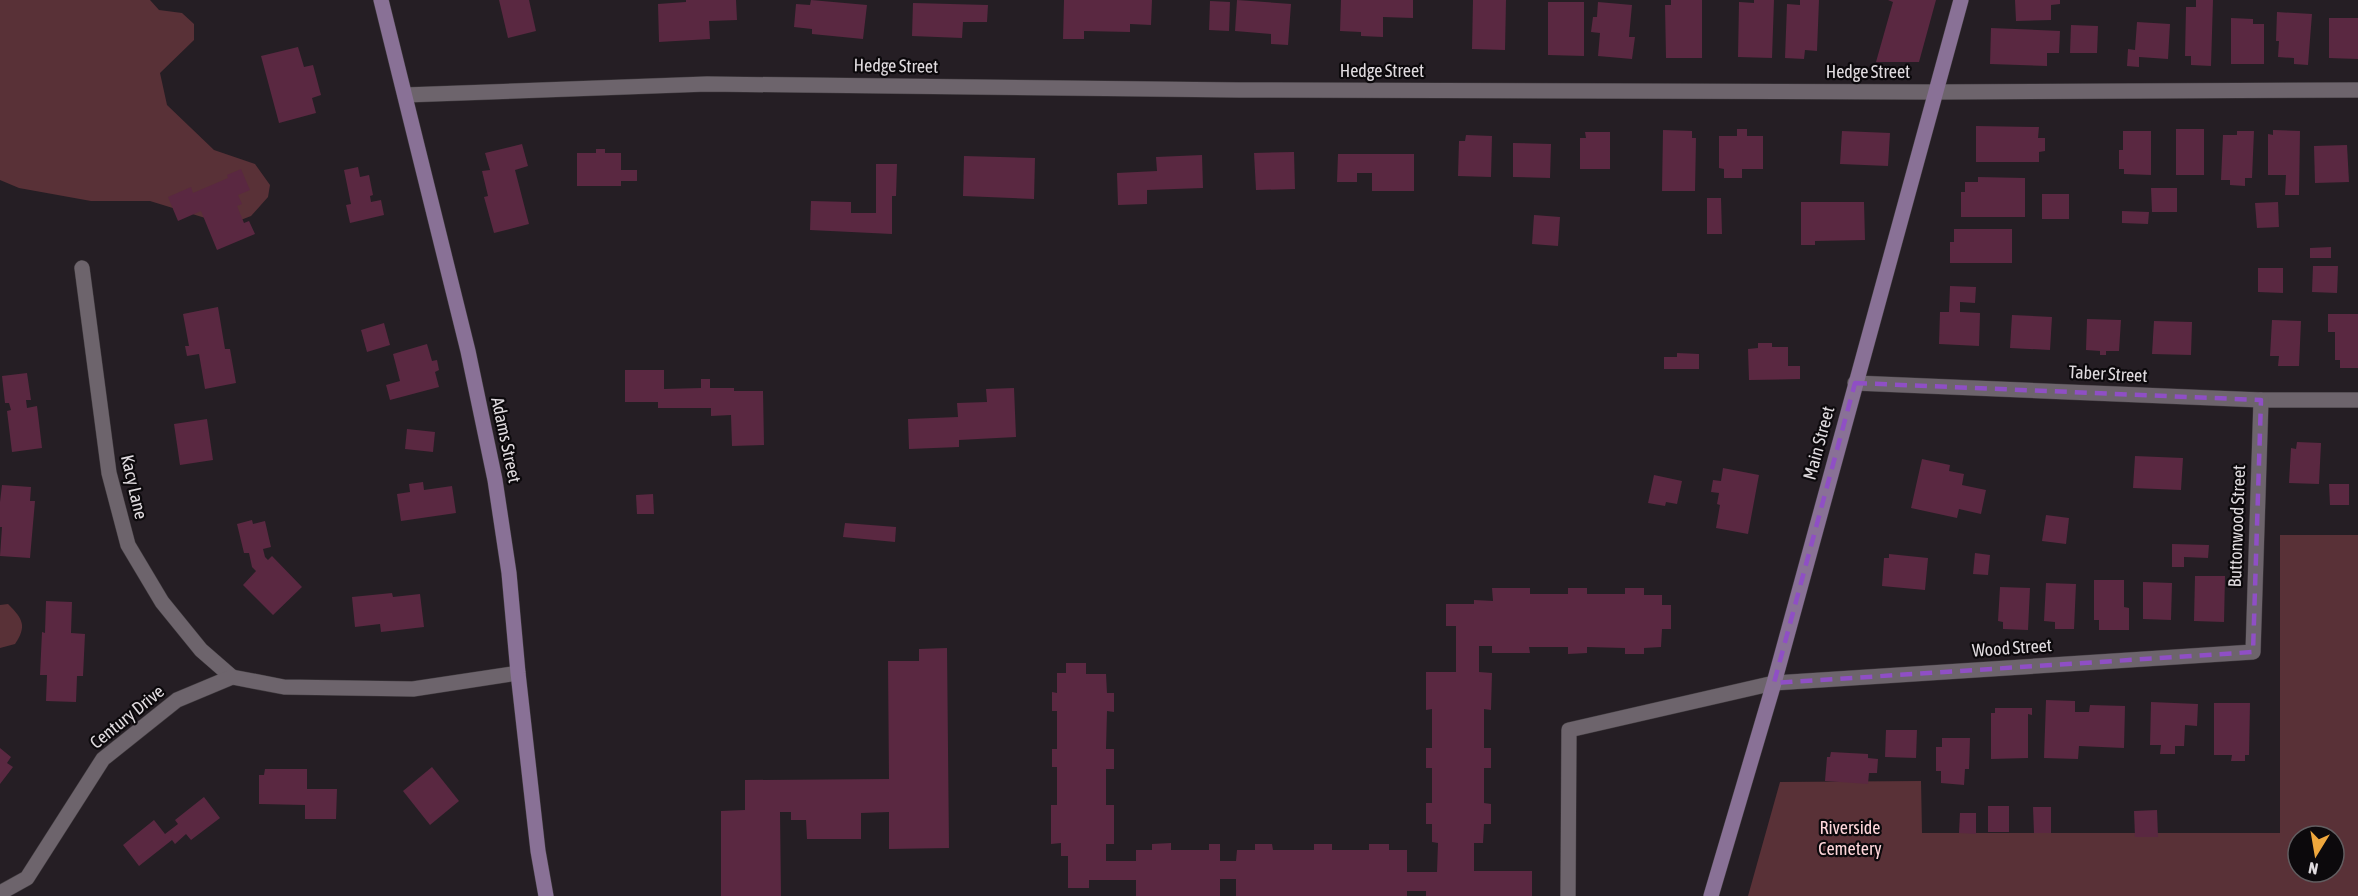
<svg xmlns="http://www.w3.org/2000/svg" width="2358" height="896" viewBox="0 0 2358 896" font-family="'Asap Condensed',sans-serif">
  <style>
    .green { fill: #593137; fill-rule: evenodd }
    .building { fill: #5a2841 }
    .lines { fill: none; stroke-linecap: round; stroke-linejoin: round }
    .street-casing { stroke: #403b3f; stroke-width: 16 }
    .secondary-casing { stroke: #403b3f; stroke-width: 16 }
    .street { stroke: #6d646c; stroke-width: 15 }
    .secondary { stroke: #897196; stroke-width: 15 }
    .marked { fill: none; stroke: #8f4fc5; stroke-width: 4.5; stroke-dasharray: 12 8; stroke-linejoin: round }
    .labels { text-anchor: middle; stroke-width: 4.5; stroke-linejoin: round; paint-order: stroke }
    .street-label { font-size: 18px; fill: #e0dbdf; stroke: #0c090c }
    .park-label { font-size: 18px; fill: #ffd7db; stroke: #0c090c }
  </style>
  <rect width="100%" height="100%" fill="#251e24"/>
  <g class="green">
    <path d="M0,0H150L159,10L182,13L194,24V40L160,73L167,105L214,150L255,164L270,185L268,197L251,216L228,225L150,201H91L19,188L0,180Z"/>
    <path d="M2280,535H2358V896H1748L1780,782L1921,781L1922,833H2280ZM2298,836H2334V872H2298Z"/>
    <path d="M8,604C23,619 27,626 15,644L0,648V605Z"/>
  </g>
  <g class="building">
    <path d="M499,0H529L536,31L508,38Z"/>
    <path d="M686,0H736L737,20L709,21L710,39L659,42L658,4L686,2Z"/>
    <path d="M811,0L867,5L863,39L812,34V29L794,27L796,4L810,5Z"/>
    <path d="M1064,0H1152L1151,25L1130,24V32L1084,31V39H1063Z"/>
    <path d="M1237,0L1291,4L1288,45L1271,44V34L1235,31Z"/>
    <path d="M1341,0H1413V18L1383,17V37L1361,36V32L1340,31Z"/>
    <path d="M1473,0H1506L1505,50L1472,49Z"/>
    <path d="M1671,0H1702V58H1666L1665,5H1671Z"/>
    <path d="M1754,0H1774L1772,58L1738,57L1739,2L1754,3Z"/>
    <path d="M1800,0H1819L1817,51L1805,50L1804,59L1785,58L1787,4L1800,5Z"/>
    <path d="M1888,0H1936L1919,62H1876L1893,2Z"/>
    <path d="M2015,0H2060V4L2051,5V20L2016,21Z"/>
    <path d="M2196,0H2213L2211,66L2191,65V56H2185L2186,7H2196Z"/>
    <path d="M1210,1L1230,2L1229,31L1209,30Z"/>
    <path d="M1548,2H1584V56L1548,55Z"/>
    <path d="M1598,2L1632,5L1629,37H1635L1632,59L1598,56L1600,33L1591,32L1593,17H1597Z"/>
    <path d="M913,3L988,5L987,22H963L962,38L912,36Z"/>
    <path d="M2277,12L2312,14L2308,65L2294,64V58L2278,57L2279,41H2276Z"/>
    <path d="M2231,18L2253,19V24H2264V64H2231Z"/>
    <path d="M2329,18H2358V59L2329,58Z"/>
    <path d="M2137,22L2170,24L2168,59L2139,57V67L2127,66L2128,49L2135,50Z"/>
    <path d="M2071,25L2098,26L2097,53H2070Z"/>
    <path d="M1991,28L2060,31L2059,53H2047V66L1990,64Z"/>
    <path d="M298,47L304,67L313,65L321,95L312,98L316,113L279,123L261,56Z"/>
    <path d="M1976,126L2039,127L2038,138H2045V151L2039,152V162H1976Z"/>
    <path d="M1737,129H1747V136H1763V169H1742V178H1724V169L1719,168V136H1737Z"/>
    <rect x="2176" y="129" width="28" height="46"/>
    <path d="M1663,130L1692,131V138H1696L1695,191H1662Z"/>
    <path d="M2273,130L2300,131L2299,195H2285L2286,175H2268V134L2273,135Z"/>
    <path d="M1842,131L1890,133L1888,166L1840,164Z"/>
    <path d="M2123,131H2151V175L2124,174V169H2119V150H2123Z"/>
    <path d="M2237,131H2254L2252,178H2245V186L2230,185V180H2221L2223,135H2237Z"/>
    <path d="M1585,132H1610V169H1580V138H1586Z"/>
    <path d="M1466,135L1492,136L1491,177L1458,176L1459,141H1465Z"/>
    <path d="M1513,143L1551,144L1550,178L1513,177Z"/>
    <path d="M522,144L528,166L515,170L529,224L494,233L484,197L488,196L482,171L490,170L485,153Z"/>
    <path d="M2347,145L2349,182L2315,183L2314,146Z"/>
    <path d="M596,149H605V153H621V170H637V181H621V186H577V153H596Z"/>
    <path d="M1294,152L1295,189L1256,190L1254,153Z"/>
    <path d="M1338,154H1414V191H1372V173H1357V182H1337Z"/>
    <path d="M1202,155L1203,188L1147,190V204L1118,205L1117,173L1157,171L1156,157Z"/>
    <path d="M964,156L1035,158L1034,199L963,196Z"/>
    <path d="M876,164H897L896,196H892V234L810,230L811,201L851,202V213H876Z"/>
    <path d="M358,167L360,177L369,175L373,195L370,196L371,202L381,200L384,215L350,223L346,205L351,204L344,170Z"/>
    <path d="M241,169L250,190L238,195L242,204L237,206L244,223L249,221L255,234L217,250L201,211L178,221L168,197L191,187L193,193L228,178L227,175Z"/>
    <path d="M1978,177L2025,178V217H1961V192H1965V182H1978Z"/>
    <path d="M2151,188H2177V212H2152Z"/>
    <rect x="2042" y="194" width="27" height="25"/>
    <path d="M1707,198H1721L1722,234H1707Z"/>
    <path d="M1801,202H1864L1865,240L1815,241V245H1801Z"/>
    <path d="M2278,202L2279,227L2257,228L2255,203Z"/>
    <path d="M2122,211L2149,212L2148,224L2122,223Z"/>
    <path d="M1534,215L1560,217L1558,246L1532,244Z"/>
    <path d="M1954,229H2012V263H1950V242H1954Z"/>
    <path d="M2331,247V258H2310V248Z"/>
    <path d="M2313,266H2338L2337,293L2312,292Z"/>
    <path d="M2258,268H2283V293L2258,292Z"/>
    <path d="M1950,286L1976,287L1975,303L1960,302V312L1980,313L1979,346L1939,344L1940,312H1949Z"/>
    <path d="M218,307L225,349H230L236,383L205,389L199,354L187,356L185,346H189L183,314Z"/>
    <path d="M2328,314H2358V368H2340V360H2335V332H2328Z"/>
    <path d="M2012,315L2052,317L2050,350L2010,348Z"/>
    <path d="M2087,319L2121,320L2119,351H2106V355H2100V351L2086,350Z"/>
    <path d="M2272,320L2301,321L2299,366H2278L2279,356H2270Z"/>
    <path d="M2154,321L2192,322L2191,355L2152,354Z"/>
    <path d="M384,323L390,345L367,352L361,330Z"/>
    <path d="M1758,343H1772V347H1788V366H1800V379L1749,380L1748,349L1758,348Z"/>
    <path d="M427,344L432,361L437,360L439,370L435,372L439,387L390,400L386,385L400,381L393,354Z"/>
    <path d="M1677,353L1699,354V369H1664V357H1677Z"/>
    <path d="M625,370H664V389L701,388V379H710V388H734V391H763L764,445L732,446L731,415L711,416V408H658V402H625Z"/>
    <path d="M27,373L31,400H26L27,408L37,406L42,448L12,452L7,411L11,410L9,403H5L2,376Z"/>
    <path d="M1014,388L1016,437L959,440V447L909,449L908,419L958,417L957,403L987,402L986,389Z"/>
    <path d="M207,419L213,460L180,465L174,424Z"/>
    <path d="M407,429L435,432L433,452L405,449Z"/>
    <path d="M2297,442L2321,443L2319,484L2289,483L2291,448L2296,449Z"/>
    <path d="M2135,456L2183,458L2181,490L2133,488Z"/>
    <path d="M1922,459L1950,465L1949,471L1964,474L1962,485L1986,490L1981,514L1959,509L1957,518L1911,508Z"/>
    <path d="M1723,468L1759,475L1748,534L1716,528L1720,505L1717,504L1719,493L1711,492L1713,480L1721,481Z"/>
    <path d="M1654,475L1682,481L1677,504L1666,502L1665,506L1648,503Z"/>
    <path d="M423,482L424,490L452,486L456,513L401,521L397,494L410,492L409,484Z"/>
    <path d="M2329,484H2349V505H2330Z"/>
    <path d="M2,485L31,487L30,501H35L30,558L0,556L2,527H0V502Z"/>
    <path d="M653,494L654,514H637L636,495Z"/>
    <path d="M2046,515L2069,518L2066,544L2042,541Z"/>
    <path d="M252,520L253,524L265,521L271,547L263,549L265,557L268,560L272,556L302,587L273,615L243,585L256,571L252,567L249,553H244L237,524Z"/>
    <path d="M845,523L896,527L895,542L843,537Z"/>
    <path d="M2172,544L2209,545L2208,558L2184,557V567H2172Z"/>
    <path d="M1975,553L1990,555L1988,575L1973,574Z"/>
    <path d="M1889,554L1928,558L1925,590L1882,586L1884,558H1889Z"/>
    <path d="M2195,576H2225L2224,622L2194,621Z"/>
    <path d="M2094,580H2124V607L2129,608V630H2099V620H2094Z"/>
    <path d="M2143,582L2172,583L2171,620L2143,619Z"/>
    <path d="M2046,583L2076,584L2074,629H2055V622L2044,621Z"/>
    <path d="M2000,587L2030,588L2028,630L2003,629V622L1998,621Z"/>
    <path d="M1492,588H1530V594H1568V588H1587V594H1625V588H1644V595H1662V605H1671V629H1662L1661,647L1644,648V654H1625V648L1587,647V653L1568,654V647H1529L1530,653H1492V646H1479V672L1492,673L1491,710L1484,709V748H1491V768H1484V803L1491,804V824H1484L1483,843H1474V871H1532V896H1426V891H1407V896H1236V879H1220V896H1136V880H1089V888H1068V856H1061V843L1051,844V805H1057V767H1052V749H1057V711H1052V692L1057,693V673H1066V663H1086V674H1106L1107,693H1114V712L1107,711L1106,749H1114V769H1106V805H1114V844H1106V861H1136V850H1152V844L1171,843V850H1209V844H1220V861H1236L1237,850H1255V844H1272L1273,850H1314V844H1332V850H1369V844H1389V850H1407V872H1437L1438,843L1432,842V824H1426V803H1432V768H1426V748H1432V709L1426,710V672H1456V626H1446V604H1474V600L1493,601Z"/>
    <path d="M392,593L393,597L420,594L424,627L381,632L380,624L355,627L352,597Z"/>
    <path d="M46,601L72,602L71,633L85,634L83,676H77L76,702L46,701L47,675H40L42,632L45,633Z"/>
    <path d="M947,648L949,848L889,849V812L861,813V839H807L806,820H791V812H780L781,896H721V811L745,810V780L889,779L888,661H919V649Z"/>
    <path d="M2046,700L2075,701V712H2089L2090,705L2125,706L2124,748L2079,746L2078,759L2044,758Z"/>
    <path d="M2151,702L2198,704L2197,726L2185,725L2184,746H2175V754H2160L2161,745H2150Z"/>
    <path d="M2214,703H2250L2249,755H2245V761H2231L2232,755H2214Z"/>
    <path d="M1995,708H2032V715L2028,714V758L1991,759V713H1995Z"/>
    <path d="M1886,730H1917L1916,758L1885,757Z"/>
    <path d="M1942,738H1970L1969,769H1965L1964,785L1941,783V771H1936V747H1942Z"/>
    <path d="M0,748L11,757L7,763L13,767L0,784Z"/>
    <path d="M1831,752L1868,754V758L1878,759L1877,773H1869L1868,784L1825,781L1827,757H1830Z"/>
    <path d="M432,767L459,801L430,825L403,791Z"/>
    <path d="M265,769H307V789H337L336,819H305V805L259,804V775H264Z"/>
    <path d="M204,797L220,818L191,840L186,834L175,844L172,840L139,866L123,845L154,820L165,834L178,824L175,820Z"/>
    <rect x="1988" y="806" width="21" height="26"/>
    <path d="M2033,807H2051V833H2034Z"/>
    <path d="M2157,810L2158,837H2135L2134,811Z"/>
    <path d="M1960,813H1976V834L1959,833Z"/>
  </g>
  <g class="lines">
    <g class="street-casing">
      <g id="street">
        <path d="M405,95L707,84L1239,90L1935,92L2358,90"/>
        <path d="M82,268L109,473L128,545L162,602L201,650L232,677"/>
        <path d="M1855,383L2261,400H2358"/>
        <path d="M0,893L27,878L103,759L177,700L232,677L284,687L413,689L518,673"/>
        <path d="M1568,896L1569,730L1774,683L2253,652L2261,400"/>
      </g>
    </g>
    <g class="secondary-casing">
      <g id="secondary">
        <path d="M381,0L468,351L495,480L509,573L518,673L538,851L546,896"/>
        <path d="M1711,896L1774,683L1961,0"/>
      </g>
    </g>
    <use href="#street" class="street"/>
    <use href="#secondary" class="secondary"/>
  </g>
  <path class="marked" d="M1855,383L2261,400L2253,652L1774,683Z"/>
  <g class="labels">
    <g class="street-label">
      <text transform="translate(896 66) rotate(1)" y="6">Hedge Street</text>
      <text x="1382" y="77">Hedge Street</text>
      <text x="1868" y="78">Hedge Street</text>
      <text transform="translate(2108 374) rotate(3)" y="6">Taber Street</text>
      <text transform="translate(506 440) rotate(78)" y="6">Adams Street</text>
      <text transform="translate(1819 443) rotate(-75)" y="6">Main Street</text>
      <text transform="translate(134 487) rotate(77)" y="6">Kacy Lane</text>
      <text transform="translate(2237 526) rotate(-88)" y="6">Buttonwood Street</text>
      <text transform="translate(2012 648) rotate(-4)" y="6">Wood Street</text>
      <text transform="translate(127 717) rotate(-39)" y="6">Century Drive</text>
    </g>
    <g class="park-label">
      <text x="1850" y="834">Riverside<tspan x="1850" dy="21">Cemetery</tspan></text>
    </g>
  </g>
  <g transform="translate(2316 854) rotate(191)"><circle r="28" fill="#0c090c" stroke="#615d60" stroke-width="1.5"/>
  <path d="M0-4.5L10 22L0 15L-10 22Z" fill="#efa73d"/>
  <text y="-9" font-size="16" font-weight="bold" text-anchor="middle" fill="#e0dbdf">N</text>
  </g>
</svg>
